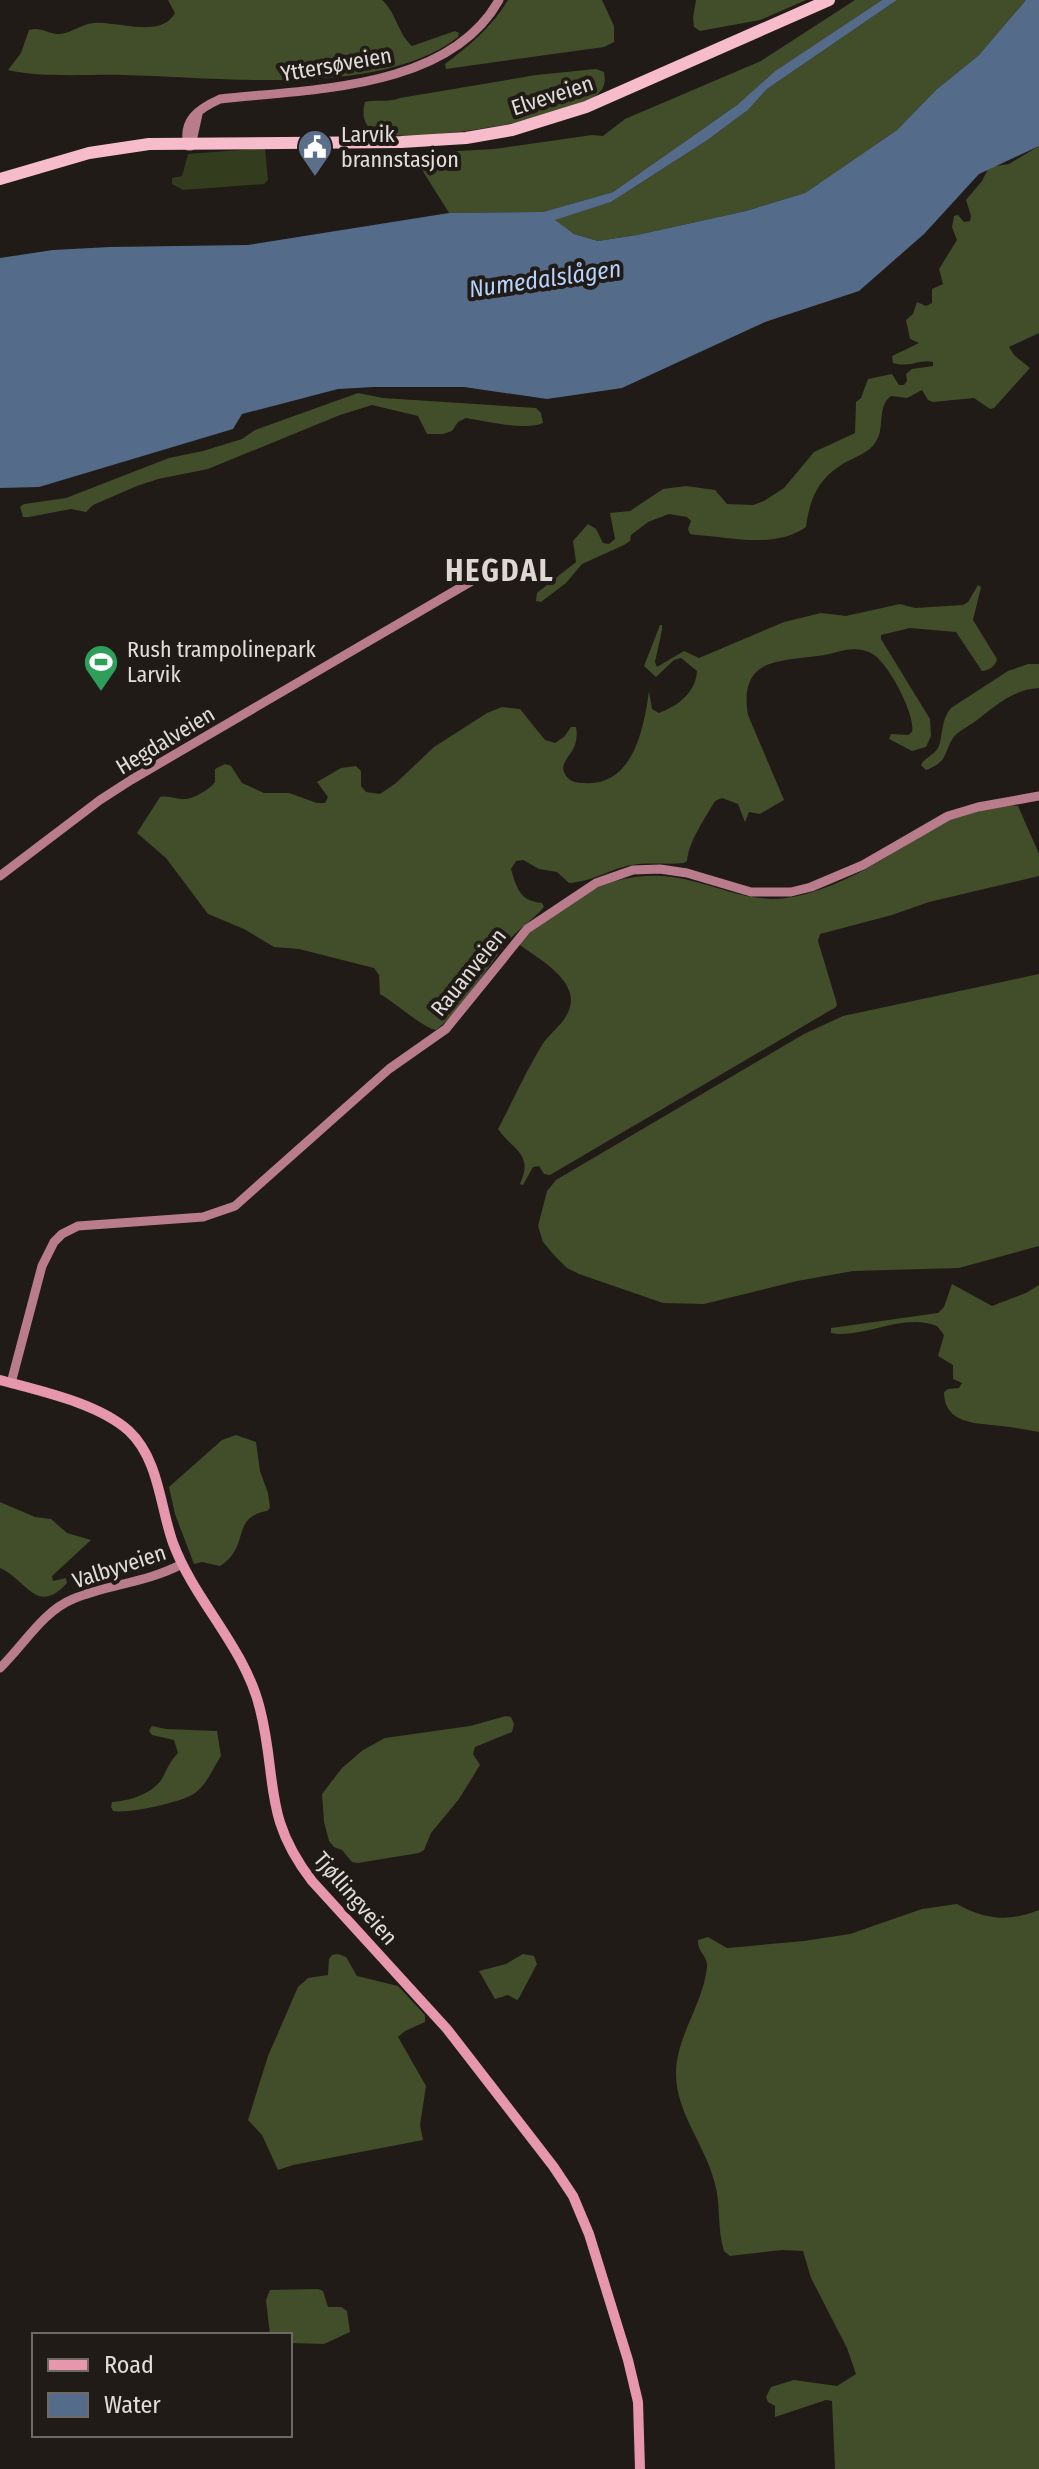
<svg xmlns="http://www.w3.org/2000/svg" width="1039" height="2469" viewBox="0 0 1039 2469" font-family="'Fira Sans Condensed',sans-serif">
  <style>
    .green { fill: #333c1c }
    .forest { fill: #424d29 }
    .water { fill: #556b8a }
    .lines { fill: none; stroke-linecap: round; stroke-linejoin: round }
    .secondary { stroke: #b97c8d; stroke-width: 9 }
    .primary { stroke: #e696ad; stroke-width: 10 }
    .highway { stroke: #f7bccc; stroke-width: 12 }
    .labels { text-anchor: middle; stroke-width: 8; stroke-linejoin: round; paint-order: stroke }
    .street-label { font-size: 22px; fill: #e0ddda; stroke: #201b17 }
    .poi-label { font-size: 22px; fill: #e0ddda; stroke: #201b17; text-anchor: start }
    .water-label { font-size: 24px; font-style: italic; fill: #b5d3ff; stroke: #201b17 }
    .district-label { font-size: 30px; font-weight: bold; letter-spacing: 2px; fill: #ded7d2; stroke: #201b17 }
  </style>
  <rect width="100%" height="100%" fill="#201b17"/>
  <path class="green" d="M265,148L268,180L264,184L183,190L172,184V178L182,176L188,154Z"/>
  <g class="forest">
    <path d="M168,0H382C396,12 398,34 412,46L455,31L459,33L458,37C381,98 218,77 124,75C90,74 40,78 8,70L21,53L29,30C40,26 48,34 59,34C70,34 81,24 94,23C118,21 161,39 175,13Z"/>
    <path d="M508,0H602L614,26V42L604,47L446,69L445,64C470,45 492,27 508,0Z"/>
    <path d="M696,0H806L760,20L700,31L694,27L693,18Z"/>
    <path d="M855,0H882L775,71L737,105L613,192L543,212L449,213L416,160L423,153L494,149L592,135L603,136L625,119L761,61Z"/>
    <path d="M897,0H1026L979,55L937,89L897,130L805,193L746,211L637,235L598,241L574,234L554,220L611,202L706,141L748,110L767,89Z"/>
    <path d="M596,69L604,72C606,84 604,90 594,97C570,107 544,116 518,122C491,128 395,144 372,130C363,124 362,112 365,102C377,99 387,103 400,98L536,75Z"/>
    <path d="M1039,146V333L1009,347L1014,355L1030,368L994,408L990,409L974,398L933,402L928,400L922,390L907,398L891,396C876,407 886,429 875,443C869,452 858,456 848,461C820,476 810,496 806,527C775,549 731,537 696,535L690,534L688,529L691,521L687,517L669,514L648,522L631,535L630,541L624,545L582,564L566,583L541,602L536,601L537,593L576,562L573,541L588,524L596,529L603,543L609,544L615,539L610,513L630,511L663,489L686,486L715,490L727,504L753,505L764,501L784,488L814,452L855,433L856,402L861,398L868,379L892,374L899,385H904L907,381L906,374L912,369L933,366V362C920,359 911,368 893,363L892,356L919,343L910,339L906,320L913,314L917,302L926,306L932,303V289L943,284L939,269L957,240L952,227L954,216L958,215L964,222L970,221L971,216L966,200L982,181L989,167L1009,164Z"/>
    <path d="M358,393L383,398L536,408L541,413L543,423C527,431 484,421 466,418L458,422L452,431L443,434H427L418,416L372,405L340,415L208,469L158,479L137,486L93,505L86,512L71,509L29,517H23L20,507L24,504L66,498L169,458L203,451L242,439L255,430Z"/>
    <path d="M978,585L981,587L973,620L997,659C996,666 988,671 982,671L956,632L910,628L881,635V639L930,719L931,736L926,747L912,751L889,739L891,734L908,735L912,732C916,715 887,660 871,653C853,645 841,652 824,655C783,662 738,655 748,715L784,800L760,814L749,812L745,822L738,804L722,798L715,801C704,820 689,841 687,861L684,863C667,865 649,862 632,865C609,869 592,882 569,883L557,872L539,869L523,860L516,861L511,869C517,889 520,901 542,903L544,907C532,921 515,931 504,946C482,975 464,1008 436,1030C425,1029 394,1002 380,994L379,975L374,968L299,949L274,947L244,929L208,914L166,858L137,833L160,797C170,795 177,800 186,799C195,798 210,789 215,782V769L225,764L231,766L242,783L264,793H289L317,803H325L328,797L317,782L341,768L356,766L361,771V786L366,792L380,794L396,783L434,747L487,713L502,707L520,709L545,740L555,743L564,737L571,727H576C581,753 559,758 564,772C567,781 576,783 584,783C633,787 644,728 649,691L652,709L659,713C678,706 696,692 697,671L681,658L674,660L656,677L644,666L660,625H662V630L655,662L657,667L684,651L699,658L784,622L821,613L846,616L900,604L915,608L963,605L968,602Z"/>
    <path d="M1028,664H1039V688C1010,690 995,707 973,723C967,727 957,732 953,738C943,754 948,762 926,770L921,765C925,757 935,755 939,746C943,733 941,720 951,708L1008,671Z"/>
    <path d="M1010,805L1018,806L1039,854V876L929,902L892,915L820,934L818,941L837,1004L836,1007L550,1175L544,1174L539,1166L533,1167L523,1185L520,1184C534,1153 513,1151 498,1129C513,1101 526,1071 542,1045C549,1034 560,1027 566,1016C586,984 540,960 520,945L521,941C572,893 626,862 696,882C728,890 758,904 792,897C826,891 863,872 893,853C910,843 927,830 945,822C965,813 988,809 1010,805Z"/>
    <path d="M1039,974V1246L959,1268L853,1271L797,1281L704,1304L663,1303L579,1274L567,1268L554,1255L543,1242L538,1226L547,1191L556,1180L804,1034L843,1016Z"/>
    <path d="M952,1284L992,1306L1026,1293L1039,1285V1432C1027,1430 1014,1427 1001,1426C978,1423 944,1425 944,1392L948,1389L959,1388L962,1383L953,1379V1365L938,1356L944,1335L937,1326C903,1312 864,1339 831,1333V1328L938,1313L944,1307Z"/>
    <path d="M236,1435L256,1442L260,1471L268,1493L270,1508L267,1511C230,1517 251,1547 220,1566L202,1562L194,1564L175,1514L169,1487L222,1440Z"/>
    <path d="M0,1502L35,1517L51,1519L67,1533L91,1540L52,1576L53,1581L66,1578L67,1583C37,1616 28,1581 0,1568Z"/>
    <path d="M506,1716L511,1717L514,1724L512,1732L475,1747L473,1754L480,1765L459,1799L431,1833L424,1850L419,1853L358,1863L352,1862L342,1850L334,1847L329,1841L324,1822L322,1794L342,1768L363,1750L385,1738L470,1726Z"/>
    <path d="M152,1726L166,1729L217,1731L221,1756C213,1768 207,1784 195,1793C184,1802 128,1814 113,1811L111,1807L112,1802C130,1801 156,1793 164,1775C169,1765 170,1762 178,1753L174,1740L152,1735L149,1731Z"/>
    <path d="M957,1904C985,1920 1009,1922 1039,1910V2469H835L832,2401L826,2400L775,2417V2406L768,2402L766,2397L771,2387L794,2380L837,2386L856,2374L847,2348L811,2278L803,2251L782,2250L730,2256L724,2251C717,2229 721,2206 715,2184C706,2146 676,2113 676,2074C676,2036 703,2005 707,1967C708,1956 697,1952 698,1940L708,1937L727,1948L804,1941L850,1934L922,1909Z"/>
    <path d="M338,1954L346,1957L357,1976L398,1986L425,2015V2022L405,2031L398,2037L426,2086L420,2125L423,2140L293,2165L278,2170L262,2135L248,2120L268,2056L298,1987L308,1978L328,1975L329,1959L332,1955Z"/>
    <path d="M523,1954L534,1956L537,1964L519,1998L517,2000L508,1995L495,1999L479,1971L506,1964Z"/>
    <path d="M318,2289L323,2291L328,2307H341L347,2311L350,2332L324,2344L290,2343V2335H270L266,2300L270,2290Z"/>
  </g>
  <path class="water" d="M882,0H897L767,89L748,110L706,141L611,202L555,220L574,234L598,241L637,235L746,211L805,193L897,130L937,89L979,55L1026,0H1039V146L979,174L924,234L859,291L765,322L622,388L547,399L464,387H374L338,389L242,414L233,429L39,487L0,488V258L53,250L110,247L248,245L449,213L543,212L613,192L737,105L775,71Z"/>
  <g class="lines">
    <g class="secondary">
      <path d="M188,146C182,120 198,109 220,99C310,89 449,90 499,0"/>
      <path d="M191,146L198,114"/>
      <path d="M0,876L100,800L131,780L482,575"/>
      <path d="M11,1383L42,1266L54,1242L62,1234L78,1226L203,1217L235,1206L389,1069L446,1029L527,929L596,883L633,870L660,869L687,873L751,892H791L811,887L863,865L948,816L978,807L1039,796"/>
      <path d="M0,1668C23,1646 43,1611 73,1599C109,1584 146,1583 182,1564"/>
    </g>
    <path class="primary" d="M0,1380C40,1391 98,1403 129,1431C159,1459 160,1507 173,1543C195,1602 245,1647 260,1709C278,1780 262,1816 312,1881L447,2029L553,2166L573,2196L589,2234L628,2360L638,2402L640,2469"/>
    <path class="highway" d="M0,179L89,153L149,144L401,142L466,138L512,130L586,107L829,0"/>
  </g>
  <defs>
    <g id="civic-pin" transform="scale(1.8)"><path d="M0 17L-7.5 6A9.5 9.5 0 1 1 7.5 6Z" fill="#5c6f8a" stroke="#201b17"/><path d="M-.6-6.5H3V-4.5H.6V-3L4-1V1h2V6H-6V1h2V-1L-.6-3ZM-1.2 2.5V6h2.4V2.5Z" fill="#fff"/></g>
    <g id="stadium-pin" transform="scale(1.8)"><path d="M0 17L-7.5 6A9.5 9.5 0 1 1 7.5 6Z" fill="#2e9e5b" stroke="#201b17"/><path d="M0-5a6.5 5 0 1 0 0 10a6.5 5 0 1 0 0-10ZM-3.5-1.8h7v3.6h-7Z" fill="#fff"/></g>
  </defs>
  <g fill-rule="evenodd">
    <use href="#civic-pin" x="315" y="147"/>
    <use href="#stadium-pin" x="101" y="662"/>
  </g>
  <g class="labels">
    <g class="street-label">
      <text transform="translate(336 64) rotate(-10)" y="8">Yttersøveien</text>
      <text transform="translate(552 95) rotate(-18)" y="8">Elveveien</text>
      <text transform="translate(165 740) rotate(-31)" y="8">Hegdalveien</text>
      <text transform="translate(468 972) rotate(-51)" y="8">Rauanveien</text>
      <text transform="translate(119 1566) rotate(-18)" y="8">Valbyveien</text>
      <text transform="translate(356 1898) rotate(49)" y="8">Tjøllingveien</text>
    </g>
    <g class="poi-label">
      <text x="341" y="142">Larvik<tspan x="341" dy="25">brannstasjon</tspan></text>
      <text x="127" y="657">Rush trampolinepark<tspan x="127" dy="25">Larvik</tspan></text>
    </g>
    <g class="water-label">
      <text transform="translate(545 279) rotate(-8)" y="8">Numedalslågen</text>
    </g>
    <g class="district-label">
      <text x="500" y="581">HEGDAL</text>
    </g>
  </g>
  <rect x="32" y="2333" width="260" height="104" fill="#201b17" stroke="#6d6965" stroke-width="2"/>
  <rect x="48" y="2359" width="40" height="12" fill="#e696ad" stroke="#6d6965" stroke-width="2"/>
  <text x="104" y="2373" font-size="24" fill="#e0ddda">Road</text>
  <rect x="48" y="2393" width="40" height="24" fill="#556b8a" stroke="#6d6965" stroke-width="2"/>
  <text x="104" y="2413" font-size="24" fill="#e0ddda">Water</text>
</svg>
